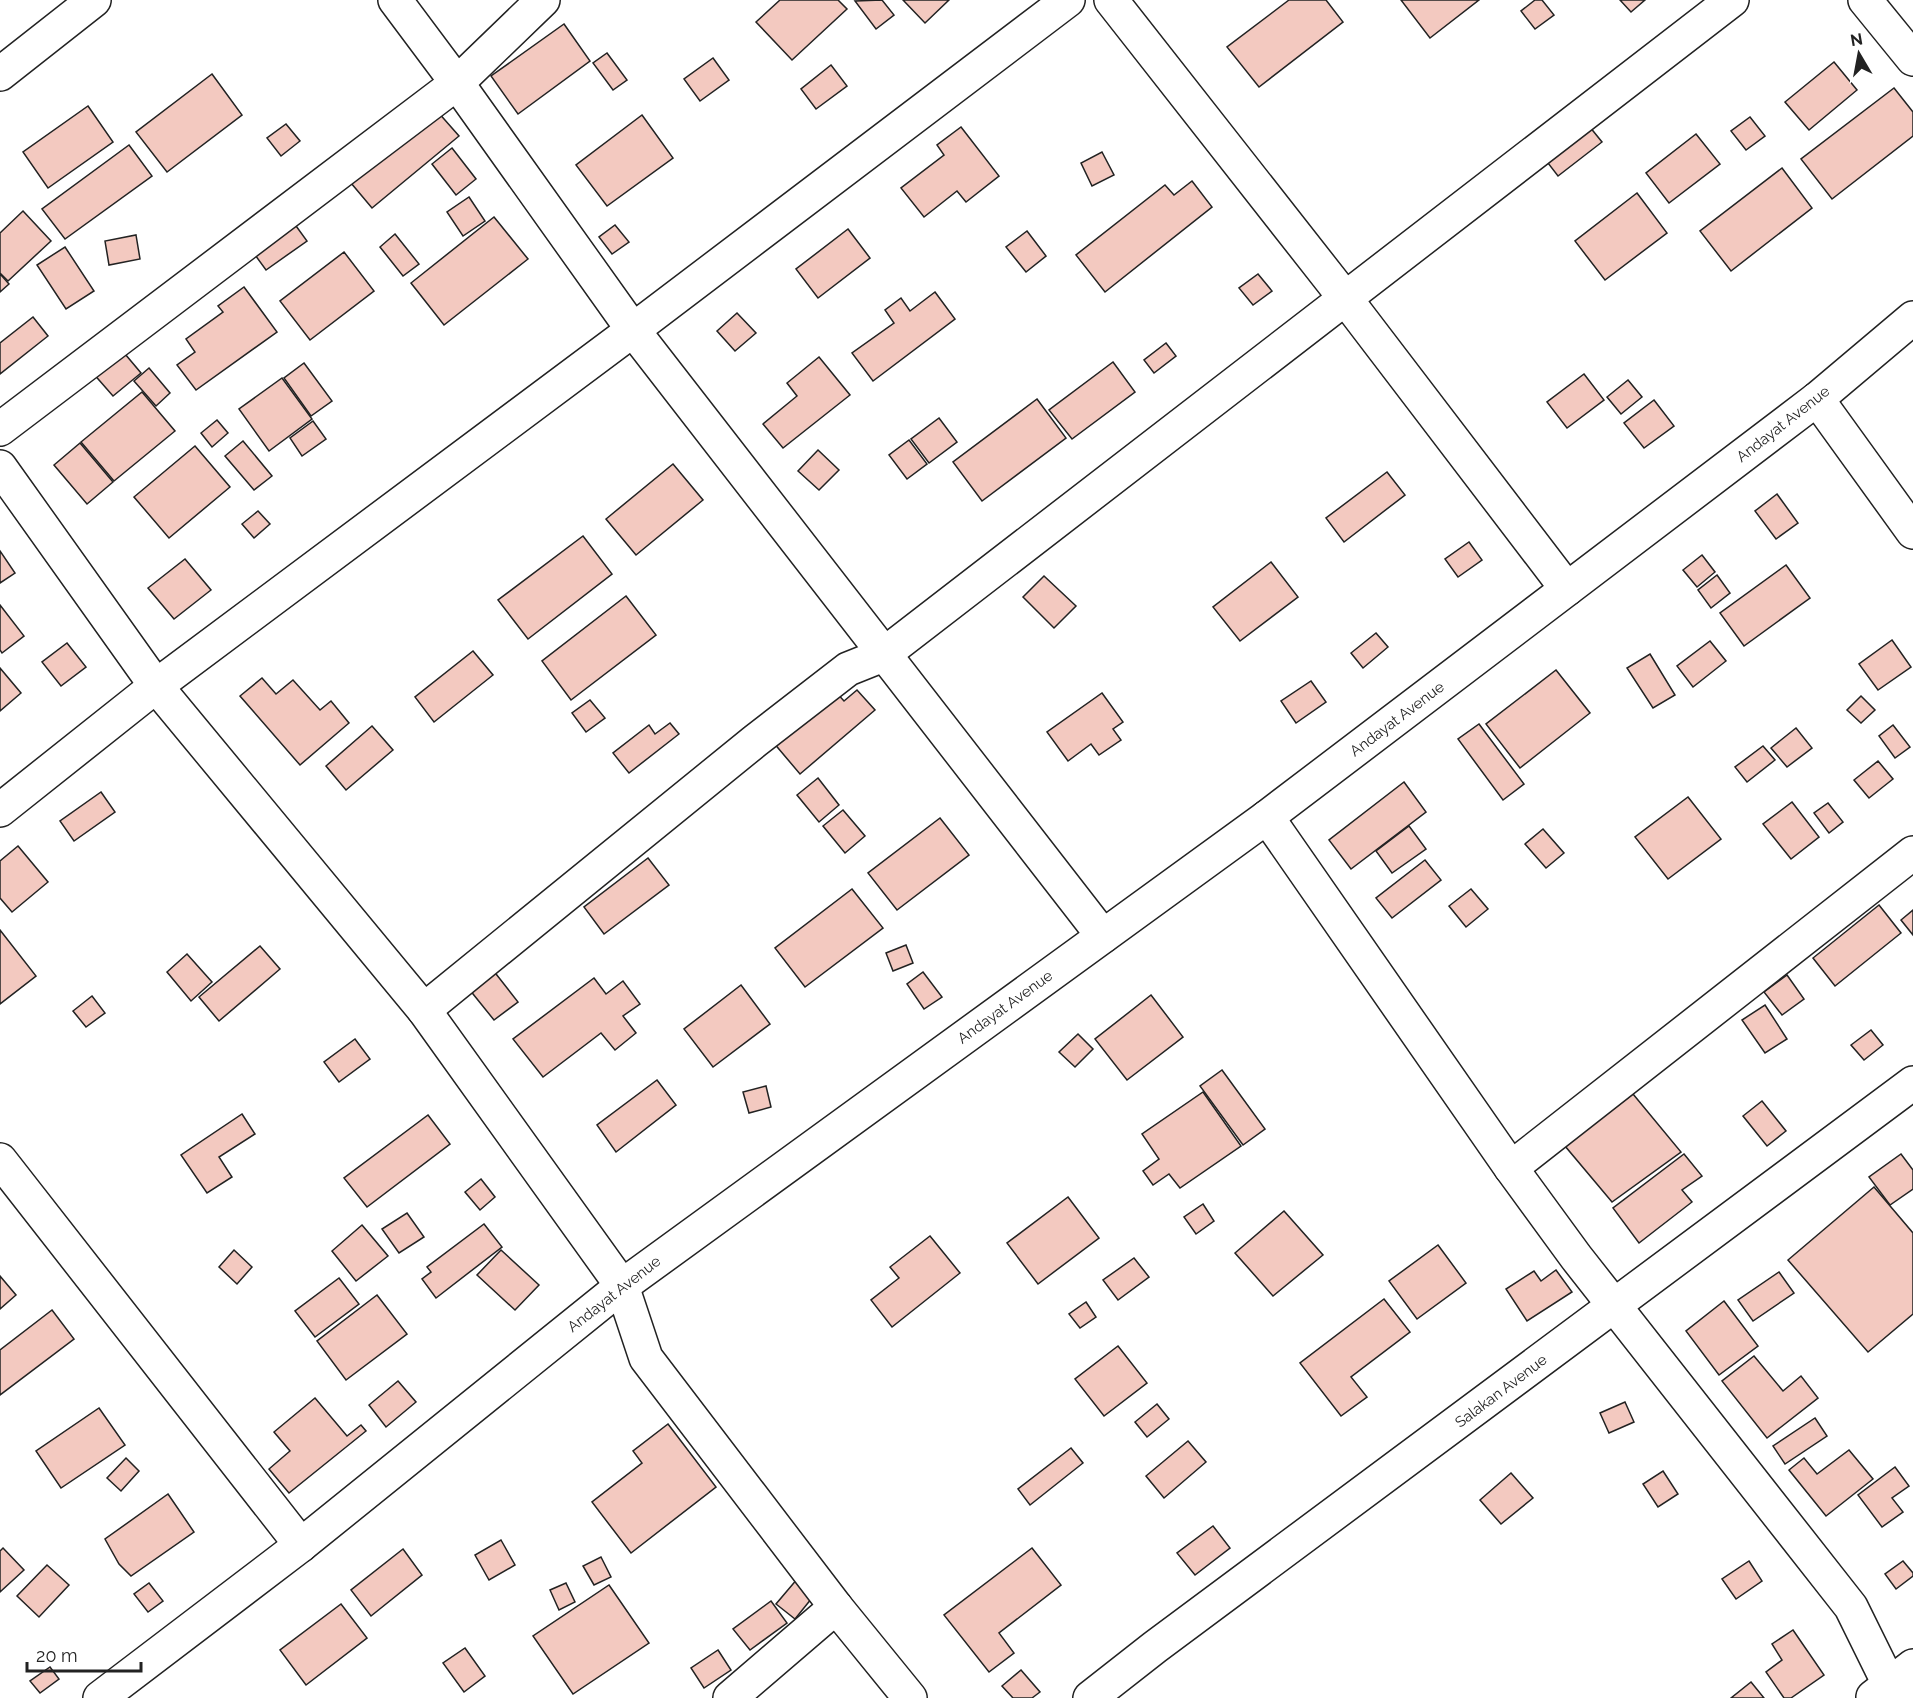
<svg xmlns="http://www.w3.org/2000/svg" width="1913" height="1698" viewBox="0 0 1913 1698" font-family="Raleway,sans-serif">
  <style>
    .building { fill: #f3c9c0; stroke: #222; stroke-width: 1.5 }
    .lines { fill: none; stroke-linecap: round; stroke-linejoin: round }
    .minor-casing { stroke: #222; stroke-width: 36 }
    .minor { stroke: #fff; stroke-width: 33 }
    .labels { text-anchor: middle; stroke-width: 4.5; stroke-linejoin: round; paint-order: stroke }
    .street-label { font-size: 15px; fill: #222; stroke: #fff }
  </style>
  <rect width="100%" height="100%" fill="#fff"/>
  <g class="building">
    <path d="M780,0H838L847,9L792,60L756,22Z"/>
    <path d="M882,0L894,15L876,29L855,1Z"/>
    <path d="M903,0H949L925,23Z"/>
    <path d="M1289,0H1326L1343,22L1259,87L1227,47Z"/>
    <path d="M1401,0H1479L1430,38Z"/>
    <path d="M1535,0H1542L1554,15L1535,29L1521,11Z"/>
    <path d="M1620,0H1645L1631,12Z"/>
    <path d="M564,24L590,61L518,114L491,76Z"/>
    <path d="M607,53L627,80L613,90L593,63Z"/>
    <path d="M713,58L729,80L700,101L684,79Z"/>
    <path d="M1834,62L1857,90L1809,130L1785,102Z"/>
    <path d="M831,65L847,86L816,109L801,89Z"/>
    <path d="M212,74L242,115L167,172L136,132Z"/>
    <path d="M1894,88L1913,112V136L1832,199L1801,159Z"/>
    <path d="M88,106L113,142L48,188L23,152Z"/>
    <path d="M437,111L459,136L372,208L351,183Z"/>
    <path d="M642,115L673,158L607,206L576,165Z"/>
    <path d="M1750,117L1765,136L1746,150L1731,131Z"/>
    <path d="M1585,121L1602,142L1558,176L1541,154Z"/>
    <path d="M286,124L300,141L281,156L267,138Z"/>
    <path d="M961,127L999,176L966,202L957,191L924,217L901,188L944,155L937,145Z"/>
    <path d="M1696,134L1720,164L1669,203L1646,173Z"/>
    <path d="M129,145L152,176L65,239L42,209Z"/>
    <path d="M452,148L476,179L456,195L432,164Z"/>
    <path d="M1102,152L1114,175L1092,186L1081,163Z"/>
    <path d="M1782,168L1812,208L1731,271L1700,231Z"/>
    <path d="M1192,181L1212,207L1105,292L1076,255L1165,185L1174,195Z"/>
    <path d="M1637,193L1667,233L1605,280L1575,241Z"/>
    <path d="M469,197L485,221L463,236L447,212Z"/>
    <path d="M23,211L51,241L8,281L0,273V233Z"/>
    <path d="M494,217L528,259L444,325L411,283Z"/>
    <path d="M291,219L307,241L266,270L250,248Z"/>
    <path d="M615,225L629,242L612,254L599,237Z"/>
    <path d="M848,229L870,258L818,298L796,269Z"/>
    <path d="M1027,231L1046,256L1026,272L1006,247Z"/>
    <path d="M395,234L419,264L403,276L380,247Z"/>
    <path d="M136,235L140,259L109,265L105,241Z"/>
    <path d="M65,247L94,291L66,309L37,265Z"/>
    <path d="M344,252L374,291L310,340L280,301Z"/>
    <path d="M0,274L9,284L0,292Z"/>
    <path d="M1258,274L1272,291L1253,305L1239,288Z"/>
    <path d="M244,287L277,332L196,390L177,365L195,352L186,339L223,312L218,306Z"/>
    <path d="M935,292L955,319L873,381L852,353L894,323L885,310L901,298L910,311Z"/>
    <path d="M737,313L756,333L735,351L717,331Z"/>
    <path d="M33,317L48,336L0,374V343Z"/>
    <path d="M1166,343L1176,356L1154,373L1144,360Z"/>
    <path d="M120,348L141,373L113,396L92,372Z"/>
    <path d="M819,357L850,395L783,448L763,424L797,396L787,383Z"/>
    <path d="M1113,362L1135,392L1072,439L1049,410Z"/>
    <path d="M304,363L332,401L311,416L284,378Z"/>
    <path d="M149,368L170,393L156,406L134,381Z"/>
    <path d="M1584,374L1604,400L1567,428L1547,402Z"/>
    <path d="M282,378L312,419L269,451L239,409Z"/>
    <path d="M1628,380L1642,397L1621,414L1607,397Z"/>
    <path d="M142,392L175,431L114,481L81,442Z"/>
    <path d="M1037,399L1066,438L982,501L953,462Z"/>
    <path d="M1654,400L1674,426L1644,448L1624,423Z"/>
    <path d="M939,418L957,442L929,463L911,439Z"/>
    <path d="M217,420L228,433L212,447L201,433Z"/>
    <path d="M313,421L326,439L302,456L290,438Z"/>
    <path d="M909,440L927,464L907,479L889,455Z"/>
    <path d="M243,441L272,476L254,490L225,456Z"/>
    <path d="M80,443L113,482L87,504L54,465Z"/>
    <path d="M195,446L230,487L169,538L134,497Z"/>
    <path d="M818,450L839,470L819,490L798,471Z"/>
    <path d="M673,464L703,500L636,555L606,519Z"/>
    <path d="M1387,472L1405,495L1344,542L1326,518Z"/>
    <path d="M1777,494L1798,523L1776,539L1755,511Z"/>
    <path d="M258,511L270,524L254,538L242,524Z"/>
    <path d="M583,536L612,574L528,639L498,600Z"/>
    <path d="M1469,542L1482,560L1458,577L1445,559Z"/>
    <path d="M0,551L15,573L0,583Z"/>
    <path d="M1702,555L1715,572L1697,587L1683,570Z"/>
    <path d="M185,559L211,590L174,619L148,588Z"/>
    <path d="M1271,562L1298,597L1240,641L1213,607Z"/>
    <path d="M1786,565L1810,598L1744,646L1720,613Z"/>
    <path d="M1717,575L1730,593L1711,608L1698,590Z"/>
    <path d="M1044,576L1076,606L1054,628L1023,597Z"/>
    <path d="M626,596L656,635L571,700L542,661Z"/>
    <path d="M0,605L24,636L2,653L0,650Z"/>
    <path d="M1376,633L1388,647L1363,668L1351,653Z"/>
    <path d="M1892,640L1911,667L1878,690L1859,664Z"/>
    <path d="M1710,641L1726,661L1693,687L1677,666Z"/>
    <path d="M67,643L86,667L61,686L42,662Z"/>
    <path d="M473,651L493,675L434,722L415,697Z"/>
    <path d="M1650,654L1675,695L1653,708L1627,668Z"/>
    <path d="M0,668L21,693L0,711Z"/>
    <path d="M1556,670L1590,713L1520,768L1486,724Z"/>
    <path d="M262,678L276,694L293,680L320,710L331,701L349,723L300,765L240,696Z"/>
    <path d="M1311,681L1326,702L1296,723L1281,701Z"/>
    <path d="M834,690L844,701L857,690L875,710L800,774L773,742Z"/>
    <path d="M1102,693L1123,722L1113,729L1121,740L1099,755L1091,744L1068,761L1047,732Z"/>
    <path d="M1861,696L1875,710L1861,723L1847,710Z"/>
    <path d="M590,700L605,718L586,732L572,713Z"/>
    <path d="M670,723L679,734L629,773L613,753L649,725L655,734Z"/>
    <path d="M1479,724L1524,784L1503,800L1458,739Z"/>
    <path d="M1893,725L1910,747L1895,758L1879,736Z"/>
    <path d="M372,726L393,750L346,790L326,766Z"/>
    <path d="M1796,728L1812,748L1787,767L1771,748Z"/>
    <path d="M1763,746L1775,760L1747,782L1735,767Z"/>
    <path d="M1878,761L1893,779L1869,798L1854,780Z"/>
    <path d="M818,778L839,805L819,822L797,795Z"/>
    <path d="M1404,782L1426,812L1351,869L1329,840Z"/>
    <path d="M101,792L115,812L74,841L60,821Z"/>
    <path d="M1688,797L1721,839L1668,879L1635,837Z"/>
    <path d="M1792,802L1819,837L1791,859L1763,824Z"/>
    <path d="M1828,803L1843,822L1829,833L1814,813Z"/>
    <path d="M843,810L865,836L845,853L823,826Z"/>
    <path d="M940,818L969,855L897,910L868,873Z"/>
    <path d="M1409,826L1426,849L1392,873L1376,851Z"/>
    <path d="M1543,829L1564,853L1546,868L1525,844Z"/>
    <path d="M18,846L48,882L12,912L0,898V861Z"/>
    <path d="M648,858L669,885L604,934L584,907Z"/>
    <path d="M1425,860L1441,880L1392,918L1376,898Z"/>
    <path d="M852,889L883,928L805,987L775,948Z"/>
    <path d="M1471,889L1488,909L1466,927L1449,906Z"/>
    <path d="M1879,905L1901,933L1835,986L1813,958Z"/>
    <path d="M1913,910V935L1901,920Z"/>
    <path d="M0,930L36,976L0,1004Z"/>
    <path d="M906,945L913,963L893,971L886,953Z"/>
    <path d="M260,946L280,969L219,1021L199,997Z"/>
    <path d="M187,954L212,982L191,1001L167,972Z"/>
    <path d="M489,965L518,1002L494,1020L465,984Z"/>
    <path d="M923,972L942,997L924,1009L907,984Z"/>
    <path d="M1787,975L1804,999L1782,1015L1764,992Z"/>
    <path d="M594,978L606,994L623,981L640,1004L623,1016L636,1033L615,1050L601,1033L543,1077L513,1039Z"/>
    <path d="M741,985L770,1024L713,1067L684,1029Z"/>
    <path d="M1151,995L1183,1037L1127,1080L1095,1039Z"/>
    <path d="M92,996L105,1013L86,1027L73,1011Z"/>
    <path d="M1765,1005L1787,1039L1765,1053L1742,1020Z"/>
    <path d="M1871,1030L1883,1045L1864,1060L1851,1045Z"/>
    <path d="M1078,1034L1093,1049L1075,1067L1059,1052Z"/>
    <path d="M355,1039L370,1059L339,1082L324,1062Z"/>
    <path d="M1222,1070L1265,1129L1243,1145L1200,1086Z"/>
    <path d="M657,1080L676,1105L616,1152L597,1125Z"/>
    <path d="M766,1086L771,1107L749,1113L743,1092Z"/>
    <path d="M1203,1092L1241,1146L1180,1188L1169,1174L1153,1185L1143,1171L1159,1159L1142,1134Z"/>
    <path d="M1633,1094L1681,1152L1612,1202L1565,1146Z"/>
    <path d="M1762,1101L1786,1131L1767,1146L1743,1116Z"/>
    <path d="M242,1114L255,1134L219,1157L232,1177L207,1193L181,1155Z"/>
    <path d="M428,1115L450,1144L367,1207L344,1178Z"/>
    <path d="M1684,1154L1702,1176L1682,1190L1692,1202L1639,1243L1613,1208Z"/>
    <path d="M1901,1154L1913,1170V1189L1890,1205L1869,1177Z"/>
    <path d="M481,1179L495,1197L480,1210L465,1192Z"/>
    <path d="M1874,1187L1913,1233V1314L1868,1352L1788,1260Z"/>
    <path d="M1068,1197L1099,1238L1038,1284L1007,1243Z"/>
    <path d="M1203,1204L1214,1221L1196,1234L1184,1217Z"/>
    <path d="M1284,1211L1323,1255L1273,1296L1235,1253Z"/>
    <path d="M407,1213L424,1237L399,1253L382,1229Z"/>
    <path d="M484,1224L502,1247L436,1298L422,1279L431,1272L427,1267Z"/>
    <path d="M362,1225L388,1256L356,1281L332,1251Z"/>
    <path d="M930,1236L960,1273L892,1327L871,1300L899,1278L890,1267Z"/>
    <path d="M1438,1245L1466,1283L1417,1319L1389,1281Z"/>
    <path d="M234,1250L252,1267L237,1284L219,1267Z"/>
    <path d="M501,1250L539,1285L515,1310L477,1275Z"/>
    <path d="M1134,1258L1149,1277L1118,1300L1103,1280Z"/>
    <path d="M1556,1270L1572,1292L1527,1321L1506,1289L1534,1271L1541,1281Z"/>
    <path d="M1779,1272L1794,1293L1753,1321L1738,1300Z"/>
    <path d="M0,1276L16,1295L0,1309Z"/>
    <path d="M339,1278L359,1304L315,1337L295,1311Z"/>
    <path d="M377,1295L407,1334L346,1380L317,1341Z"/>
    <path d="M1384,1299L1410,1332L1351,1377L1367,1397L1341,1416L1300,1363Z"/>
    <path d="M1724,1301L1758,1346L1719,1375L1686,1331Z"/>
    <path d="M1086,1302L1096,1317L1080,1328L1069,1314Z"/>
    <path d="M52,1310L74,1339L0,1395V1350Z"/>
    <path d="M1118,1346L1147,1383L1104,1416L1075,1379Z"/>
    <path d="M1754,1356L1783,1391L1801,1376L1818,1398L1767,1438L1722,1381Z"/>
    <path d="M398,1381L416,1402L386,1427L369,1405Z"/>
    <path d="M315,1398L347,1436L361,1425L366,1431L289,1493L269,1469L290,1451L274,1432Z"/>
    <path d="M1625,1402L1634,1422L1609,1433L1600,1413Z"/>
    <path d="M1157,1404L1169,1419L1147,1437L1135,1422Z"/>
    <path d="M99,1408L125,1445L61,1488L36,1451Z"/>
    <path d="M1815,1418L1827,1436L1785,1464L1773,1446Z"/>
    <path d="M668,1424L716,1487L631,1553L592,1502L642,1463L633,1451Z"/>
    <path d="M1188,1441L1206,1462L1164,1498L1146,1476Z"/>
    <path d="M1071,1448L1083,1463L1030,1505L1018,1489Z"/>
    <path d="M1849,1450L1873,1479L1826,1516L1789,1470L1804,1458L1817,1474Z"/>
    <path d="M126,1458L139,1471L121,1491L107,1478Z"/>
    <path d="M1895,1467L1909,1486L1892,1498L1903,1512L1882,1527L1858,1495Z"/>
    <path d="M1663,1471L1678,1494L1658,1507L1643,1484Z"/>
    <path d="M1511,1473L1533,1498L1501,1524L1480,1500Z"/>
    <path d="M168,1494L194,1532L131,1576L119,1564L105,1539Z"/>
    <path d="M1213,1526L1230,1548L1195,1575L1177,1553Z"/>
    <path d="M501,1540L515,1565L489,1580L475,1555Z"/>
    <path d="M3,1548L24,1570L0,1592V1551Z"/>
    <path d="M1032,1548L1061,1585L999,1633L1014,1653L989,1672L944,1615Z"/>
    <path d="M403,1549L422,1575L371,1616L351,1590Z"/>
    <path d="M601,1557L611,1577L594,1585L583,1566Z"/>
    <path d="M1749,1561L1762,1581L1736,1599L1722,1579Z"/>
    <path d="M1903,1561L1913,1573V1576L1896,1589L1885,1574Z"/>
    <path d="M47,1565L69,1585L39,1617L17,1596Z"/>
    <path d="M798,1578L816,1593L795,1619L776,1604Z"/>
    <path d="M149,1583L163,1601L148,1612L134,1594Z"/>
    <path d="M566,1583L575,1602L559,1610L550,1590Z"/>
    <path d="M609,1585L649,1643L573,1694L533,1636Z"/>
    <path d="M771,1601L787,1623L750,1650L733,1629Z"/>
    <path d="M341,1604L367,1638L306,1685L280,1650Z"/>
    <path d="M1793,1630L1824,1675L1791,1698H1784L1766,1672L1782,1660L1772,1644Z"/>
    <path d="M465,1648L485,1676L464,1692L443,1663Z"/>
    <path d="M718,1650L731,1670L704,1688L691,1668Z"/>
    <path d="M50,1667L59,1679L40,1693L30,1681Z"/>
    <path d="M1021,1670L1040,1692L1032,1698H1013L1002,1686Z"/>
    <path d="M1751,1682L1764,1698H1731Z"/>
  </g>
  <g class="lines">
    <g class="minor-casing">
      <g id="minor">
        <path d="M395,0L457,83L633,330L1103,936"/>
        <path d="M1111,0L1345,298L1567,589"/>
        <path d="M1865,0L1913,59"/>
        <path d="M0,74L94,0"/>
        <path d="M1817,399L1913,532"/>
        <path d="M0,429L457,83L543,0"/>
        <path d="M0,467L156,686L424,1010L622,1286L646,1358L836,1607L910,1698"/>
        <path d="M0,810L156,686L633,330L1068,0"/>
        <path d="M1267,817L1511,1168L1576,1257L1851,1607L1889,1684L1901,1698"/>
        <path d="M424,1010L755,741L848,669L883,655L1732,0"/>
        <path d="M0,1160L301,1545"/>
        <path d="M1511,1168L1913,853"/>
        <path d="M1873,1697L1913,1666"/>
        <path d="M100,1698L301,1545L622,1286L1267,817L1817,399L1913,318"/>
        <path d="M730,1698L836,1607"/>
        <path d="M1090,1698L1155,1647L1913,1083"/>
      </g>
    </g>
    <use href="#minor" class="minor"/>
  </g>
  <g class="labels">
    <g class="street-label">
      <text transform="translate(1783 424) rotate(-38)" y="5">Andayat Avenue</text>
      <text transform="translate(1397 719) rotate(-37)" y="5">Andayat Avenue</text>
      <text transform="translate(1005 1007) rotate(-36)" y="5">Andayat Avenue</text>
      <text transform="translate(614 1294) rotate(-38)" y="5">Andayat Avenue</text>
      <text transform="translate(1501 1391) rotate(-37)" y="5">Salakan Avenue</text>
    </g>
  </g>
  <g transform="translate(1859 54) rotate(350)" stroke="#ffffff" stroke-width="4.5" paint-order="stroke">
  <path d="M0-4.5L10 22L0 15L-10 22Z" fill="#222222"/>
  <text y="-9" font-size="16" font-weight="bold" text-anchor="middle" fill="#222222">N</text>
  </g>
  <path d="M27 1662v9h114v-9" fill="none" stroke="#222222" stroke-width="3"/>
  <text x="36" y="1662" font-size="18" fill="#222222" stroke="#ffffff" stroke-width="4.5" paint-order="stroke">20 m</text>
</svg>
